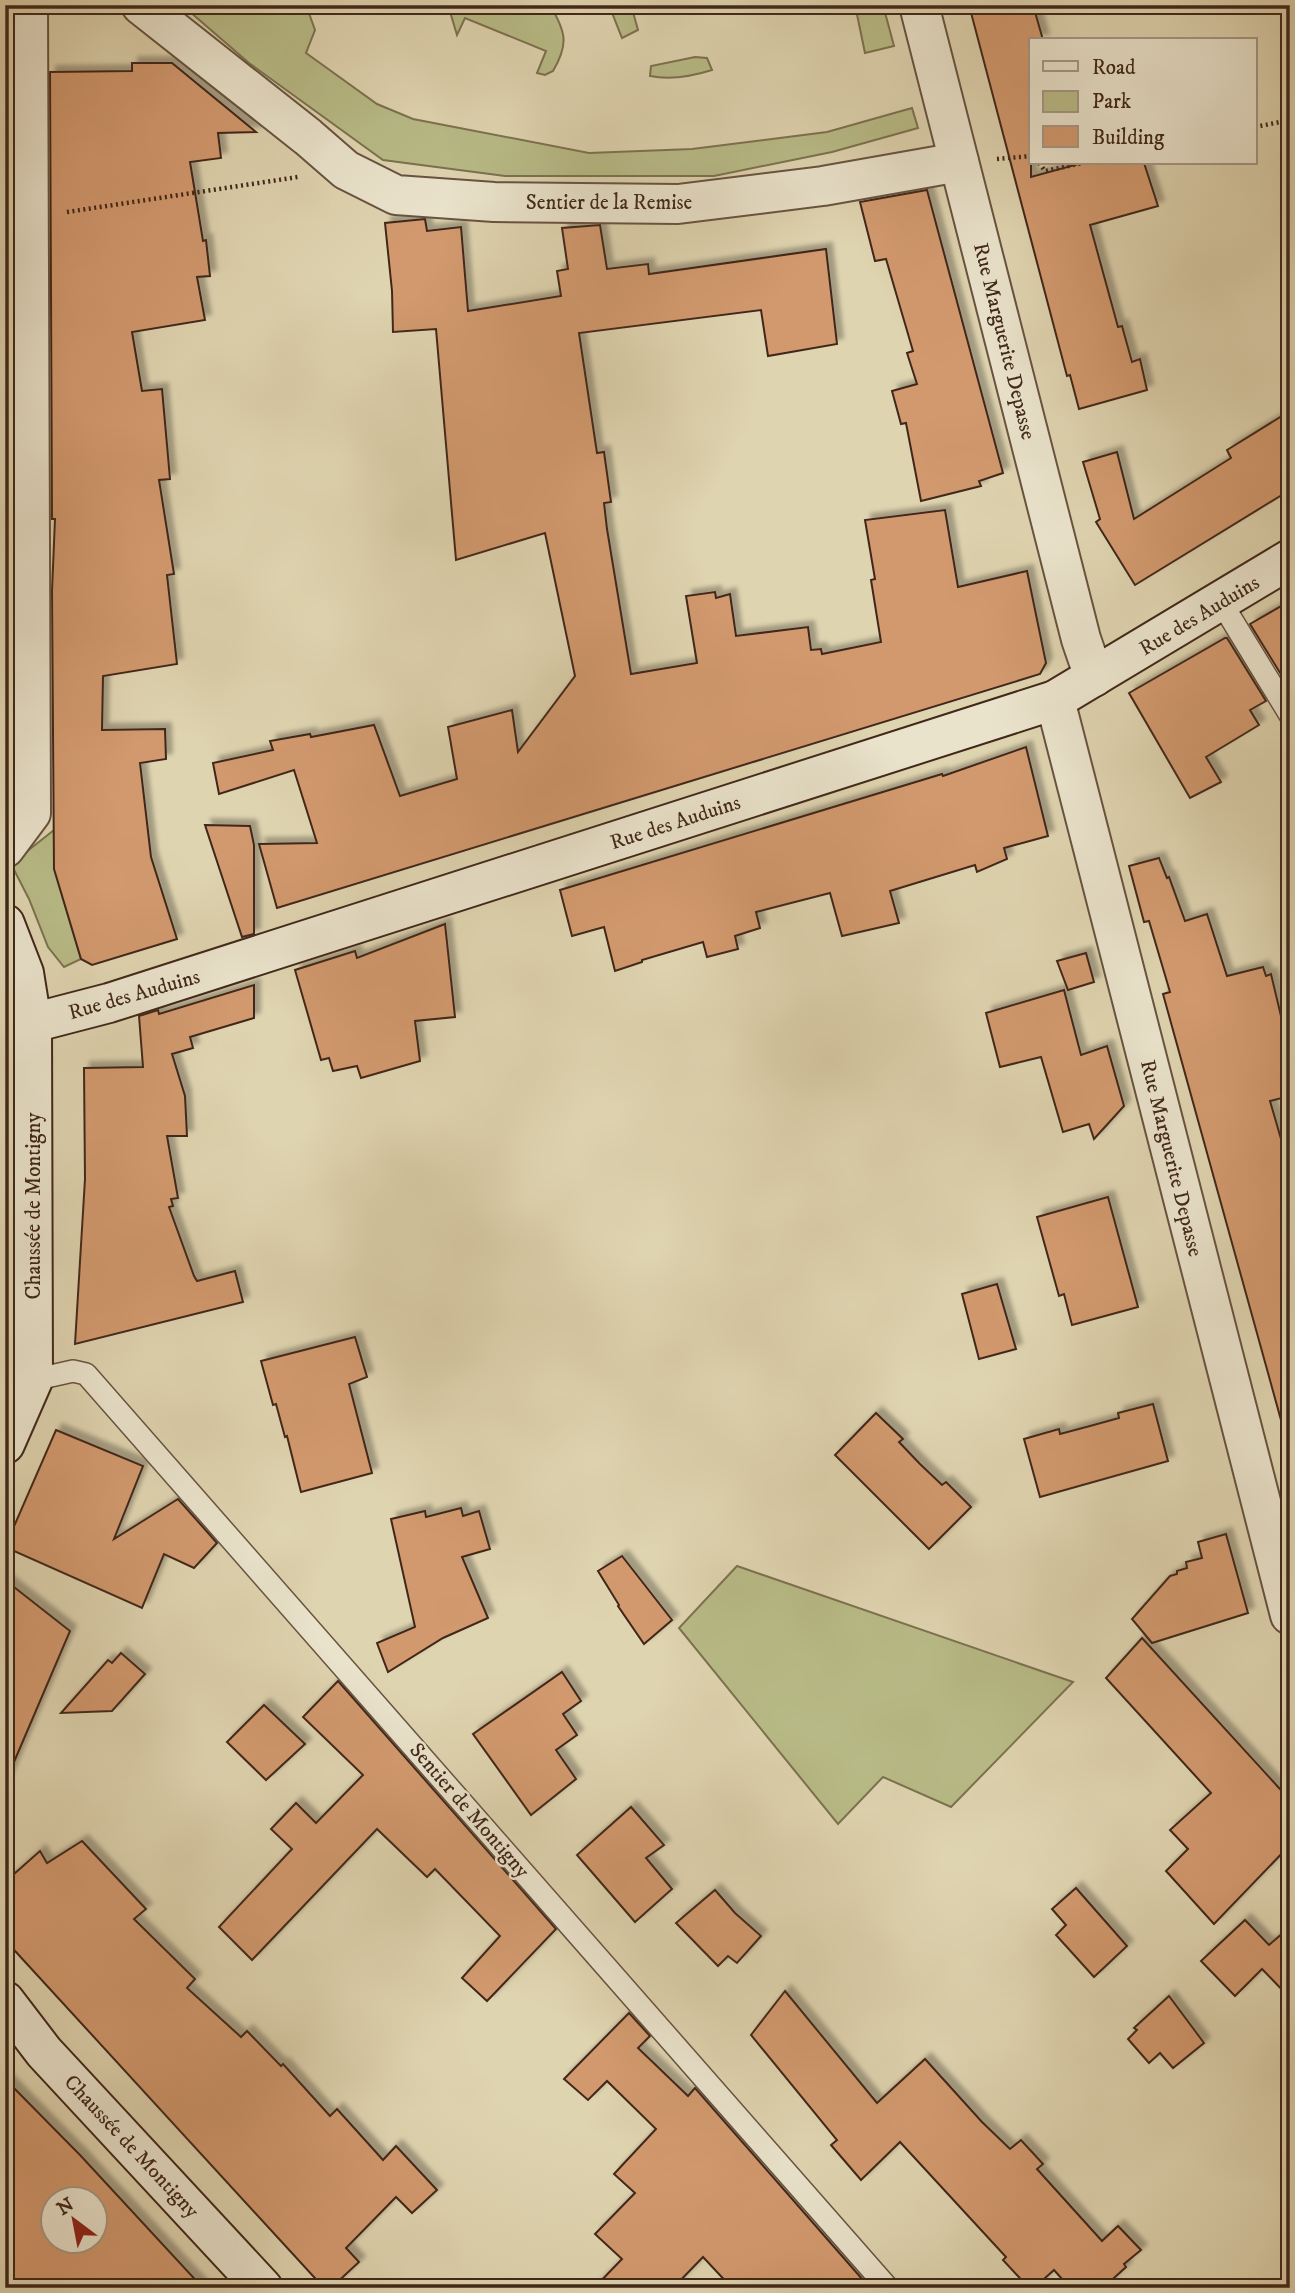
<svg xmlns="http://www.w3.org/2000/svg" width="1295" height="2293" viewBox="0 0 1295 2293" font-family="'IM FELL DW Pica',serif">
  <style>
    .green { fill: #b8bb87; stroke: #7c7250; stroke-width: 2 }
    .building { fill: #d2996e; stroke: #41281a; stroke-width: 2; fill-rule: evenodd; filter: url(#shadow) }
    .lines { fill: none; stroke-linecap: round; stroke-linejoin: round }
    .lane-casing { stroke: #685340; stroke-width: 24 }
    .street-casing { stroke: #685340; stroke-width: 42 }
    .secondary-casing { stroke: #41281a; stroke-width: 42 }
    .path { stroke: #41281a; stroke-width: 4.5; stroke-dasharray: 2 3.5; stroke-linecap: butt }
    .lane { stroke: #eae3cc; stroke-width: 21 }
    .street { stroke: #eae3cc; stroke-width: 38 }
    .secondary { stroke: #eae3cc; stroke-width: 38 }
    .labels { text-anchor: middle; stroke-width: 5; stroke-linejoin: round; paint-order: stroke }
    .street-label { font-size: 21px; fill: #41281a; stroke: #eae3cc }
  </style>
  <defs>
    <filter id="shadow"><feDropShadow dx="6" dy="-6" stdDeviation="2" flood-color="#0004"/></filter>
  </defs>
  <rect width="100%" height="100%" fill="#dfd4b0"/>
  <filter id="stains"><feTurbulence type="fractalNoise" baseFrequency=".00286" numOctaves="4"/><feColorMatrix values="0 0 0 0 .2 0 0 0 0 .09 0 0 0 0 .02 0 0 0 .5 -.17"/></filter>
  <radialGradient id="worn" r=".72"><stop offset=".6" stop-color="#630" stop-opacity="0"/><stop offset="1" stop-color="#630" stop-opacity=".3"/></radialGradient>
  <g class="green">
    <path d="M182,5H306L315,30L306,53L377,104L413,119L589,153L692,149L827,132L912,108L918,128L832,152L714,176H505L383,160L249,63Z"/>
    <path d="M448,5H550C566,32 569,44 553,71L545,75L537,73L546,51L465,18L457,35Z"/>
    <path d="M609,5H631L638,30L622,38Z"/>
    <path d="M855,5H883L894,46L865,53Z"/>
    <path d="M695,57L707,58L712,70C693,76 670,80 650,76L651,66Z"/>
    <path d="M54,830V867L81,959L64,967L48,947L29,899L11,864Z"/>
    <path d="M737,1566L1073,1682L951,1807L883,1777L838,1824L679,1628Z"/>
  </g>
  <g class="building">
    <path d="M969,5H1033L1043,40H1031V177L1082,163H1144L1158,206L1090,225L1118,327L1122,326L1132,362L1140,359L1147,390L1079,409L1070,375L1067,376Z"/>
    <path d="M132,63H172L256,132L218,133L221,158L190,162L203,241L206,240L210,276L197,277L205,320L132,332L142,391L162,389L170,479L159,480L174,574L167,575L177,664L103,676L102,730L165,729L166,759L140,763L151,857L177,939L92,965L81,959L54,869L52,591L55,519H52L50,72L132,71Z"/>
    <path d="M5,72H6L8,518L5,517Z"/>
    <path d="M927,190L1003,473L979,481L981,486L921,501L906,423L901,424L892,391L917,384L907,353L913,351L886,259L875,261L860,202Z"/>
    <path d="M425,219L427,231L461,227L468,311L561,296L557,271L568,269L562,228L600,225L607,269L648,264L649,274L826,249L837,344L768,356L761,310L579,333L597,453L604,452L611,502L604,503L607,529L631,674L697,663L686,596L715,592L716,598L730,594L736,636L808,627L811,650L821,649L822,654L881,642L871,580L875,579L865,520L945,510L958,587L1027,571L1046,663L1040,674L277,908L259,844L317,843L294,770L219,794L213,763L273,750L270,741L310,734L311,737L374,725L400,796L457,779L448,727L512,710L518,752L575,676L545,533L456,560L436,329L393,332L392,291L385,223Z"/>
    <path d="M1290,411V490L1135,585L1096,522L1100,519L1083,462L1117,452L1134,519L1231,458L1227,450Z"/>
    <path d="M5,590H8L9,803L5,804Z"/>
    <path d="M1290,601V689L1250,624Z"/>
    <path d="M1225,638H1227L1266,701L1250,710L1259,725L1206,757L1221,782L1190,798L1129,693Z"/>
    <path d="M1026,747L1048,836L1004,848L1007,859L977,872L975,865L890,891L899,923L842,936L830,893L756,912L760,928L735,936L738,949L707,957L703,942L642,960V962L615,971L604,927L572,936L560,890L942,774L943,776Z"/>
    <path d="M205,825L250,826L254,845V934L242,937Z"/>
    <path d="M1159,858L1167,878L1169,877L1185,921L1207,914L1227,976L1263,967L1266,976L1271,974L1290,1054V1096L1270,1101L1290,1170V1418L1281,1420L1163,994L1170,992L1149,921L1144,922L1129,866Z"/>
    <path d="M445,924L455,1017L415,1021L420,1061L361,1078L357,1066L333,1071L329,1058L321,1060L295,970L355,951L357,958Z"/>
    <path d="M1086,953L1094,982L1068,990L1057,961Z"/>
    <path d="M254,985V1018L190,1037L193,1048L172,1054L185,1096L187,1136H167L178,1198L171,1199L173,1206L169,1207L194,1276L197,1281L235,1271L243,1302L75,1344L85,1179L84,1068L143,1067L139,1016L158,1010L159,1014Z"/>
    <path d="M1064,990L1081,1055L1107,1046L1124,1106L1094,1139L1089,1124L1063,1132L1041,1057L1000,1067L986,1013Z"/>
    <path d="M1108,1197L1138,1307L1072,1325L1064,1294L1059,1296L1037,1217Z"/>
    <path d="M997,1284L1016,1349L979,1359L962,1294Z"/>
    <path d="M355,1337L367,1377L349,1384L372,1473L301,1492L287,1436L285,1437L276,1404L273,1405L261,1361Z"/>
    <path d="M1153,1404L1168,1461L1040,1497L1024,1439L1059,1429L1060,1434L1090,1426L1119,1418L1118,1413Z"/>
    <path d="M876,1413L903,1439L899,1442L920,1464L942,1485L946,1482L971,1507L929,1549L835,1455Z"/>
    <path d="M56,1430L143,1466L114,1539L178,1499L217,1543L194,1568L164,1554L142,1608L5,1547Z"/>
    <path d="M461,1508L463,1516L479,1511L490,1549L462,1557L488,1618L443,1638L388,1672L377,1643L415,1627L391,1519L425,1511L426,1517Z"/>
    <path d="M1226,1534L1248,1613L1152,1643L1132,1619L1170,1576L1177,1574V1571L1187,1568L1186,1562L1202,1558L1198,1542Z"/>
    <path d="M622,1556L672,1620L644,1644L618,1606L619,1605L598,1571Z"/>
    <path d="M5,1580L70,1631L5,1783Z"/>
    <path d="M1142,1638L1290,1800V1845L1214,1924L1166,1871L1188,1849L1170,1830L1211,1793L1106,1678Z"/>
    <path d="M121,1653L145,1674L112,1711L61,1713L108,1660L112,1663Z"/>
    <path d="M562,1672L581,1701L563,1714L577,1735L556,1750L576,1779L531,1815L473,1734Z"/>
    <path d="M338,1681L556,1929L487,2001L462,1978L500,1936L435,1869L427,1877L377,1829L252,1960L219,1927L292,1849L271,1829L296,1803L316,1823L363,1775L303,1717Z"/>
    <path d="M264,1705L305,1744L266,1780L227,1742Z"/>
    <path d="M631,1807L664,1845L646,1858L672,1889L635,1922L577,1855Z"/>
    <path d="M82,1841L146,1909L134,1919L195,1979L187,1988L241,2037L247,2031L281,2066L283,2064L330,2116L337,2109L383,2160L396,2146L437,2190L412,2213L396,2197L346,2248L359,2262L331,2288H324L5,1940V1882L40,1851L47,1863Z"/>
    <path d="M1076,1888L1127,1946L1094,1977L1056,1935L1066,1925L1052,1909Z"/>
    <path d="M715,1890L735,1913L761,1936L737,1963L728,1956L718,1966L676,1923Z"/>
    <path d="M1245,1920L1269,1945L1290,1927V1998L1262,1969L1235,1996L1201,1961Z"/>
    <path d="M785,1991L877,2103L925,2059L982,2122L1010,2149L1021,2140L1043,2164L1037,2169L1102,2241L1118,2226L1141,2250L1124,2264L1126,2267L1103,2288H1070L1054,2270L1034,2288H1029L1003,2260L1006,2257L900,2142L861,2180L831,2145L837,2140L751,2035Z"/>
    <path d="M1169,1996L1204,2043L1173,2068L1160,2053L1149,2063L1128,2039L1137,2030L1134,2028Z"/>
    <path d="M629,2013L650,2036L638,2048L688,2096L695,2088L870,2288H732L703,2257L673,2288H594L622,2259L595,2234L635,2193L614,2174L656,2129L607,2081L588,2100L564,2079Z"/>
    <path d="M5,2079L80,2155L203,2288H5ZM52,2199H94V2241H52Z"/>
  </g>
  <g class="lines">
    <g class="lane-casing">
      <g id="lane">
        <path d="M1221,602L1290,715"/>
        <path d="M33,1380L73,1371L86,1374L888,2288"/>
      </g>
    </g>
    <g class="street-casing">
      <g id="street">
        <path d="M141,5L308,137L346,170L396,195L494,202L678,204L823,186L959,162"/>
        <path d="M919,5L1081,639L1094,677"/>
        <path d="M1055,700L1290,1615"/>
        <path d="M5,848L31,813L28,5"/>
      </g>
    </g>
    <g class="secondary-casing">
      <g id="secondary">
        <path d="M5,924L24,973L32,1023L33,1380L5,1444"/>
        <path d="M32,1023L109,1003L1055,700L1290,559"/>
        <path d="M5,2001L44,2052L263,2288"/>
      </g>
    </g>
    <g class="path">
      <path d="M1255,127L1290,120"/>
      <path d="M997,159L1031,156"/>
      <path d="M1039,163L1045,171L1083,163"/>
      <path d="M67,212L298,177"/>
    </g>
    <use href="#lane" class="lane"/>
    <use href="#street" class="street"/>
    <use href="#secondary" class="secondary"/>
  </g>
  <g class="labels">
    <g class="street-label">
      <text x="609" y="209">Sentier de la Remise</text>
      <text transform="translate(1005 341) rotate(76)" y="7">Rue Marguerite Depasse</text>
      <text transform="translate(1199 615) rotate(-31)" y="7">Rue des Auduins</text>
      <text transform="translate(675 822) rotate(-18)" y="7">Rue des Auduins</text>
      <text transform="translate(134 994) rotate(-16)" y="7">Rue des Auduins</text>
      <text transform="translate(1172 1158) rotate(76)" y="7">Rue Marguerite Depasse</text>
      <text transform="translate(33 1206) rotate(-90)" y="7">Chaussée de Montigny</text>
      <text transform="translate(470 1810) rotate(49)" y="7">Sentier de Montigny</text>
      <text transform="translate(132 2146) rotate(47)" y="7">Chaussée de Montigny</text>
    </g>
  </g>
  <rect width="1295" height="2293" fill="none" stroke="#dfd4b0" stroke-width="28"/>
  <rect x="7" y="7" width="1281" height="2279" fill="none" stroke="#41281a" stroke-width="3.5"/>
  <rect x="14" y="14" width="1267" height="2265" fill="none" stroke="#41281a" stroke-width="2"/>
  <rect x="1029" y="38" width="228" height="126" fill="#eae3cc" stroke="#a69885" stroke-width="2"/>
  <rect x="1043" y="61" width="35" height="10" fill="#eae3cc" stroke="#a69885" stroke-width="2"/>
  <text x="1092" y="74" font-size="21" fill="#41281a">Road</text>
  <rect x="1043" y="91" width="35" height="21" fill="#b8bb87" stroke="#a69885" stroke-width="2"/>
  <text x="1092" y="108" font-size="21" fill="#41281a">Park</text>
  <rect x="1043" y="126" width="35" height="21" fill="#d2996e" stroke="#a69885" stroke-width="2"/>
  <text x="1092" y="144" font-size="21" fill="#41281a">Building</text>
  <g transform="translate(74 2220) rotate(328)"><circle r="33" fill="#eae3cc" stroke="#a69885" stroke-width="2"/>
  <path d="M0-5L12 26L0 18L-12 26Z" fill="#8f2418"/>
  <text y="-10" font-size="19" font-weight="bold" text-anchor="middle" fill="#41281a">N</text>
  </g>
  <rect width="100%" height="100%" filter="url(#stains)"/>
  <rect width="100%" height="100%" fill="url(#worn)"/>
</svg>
